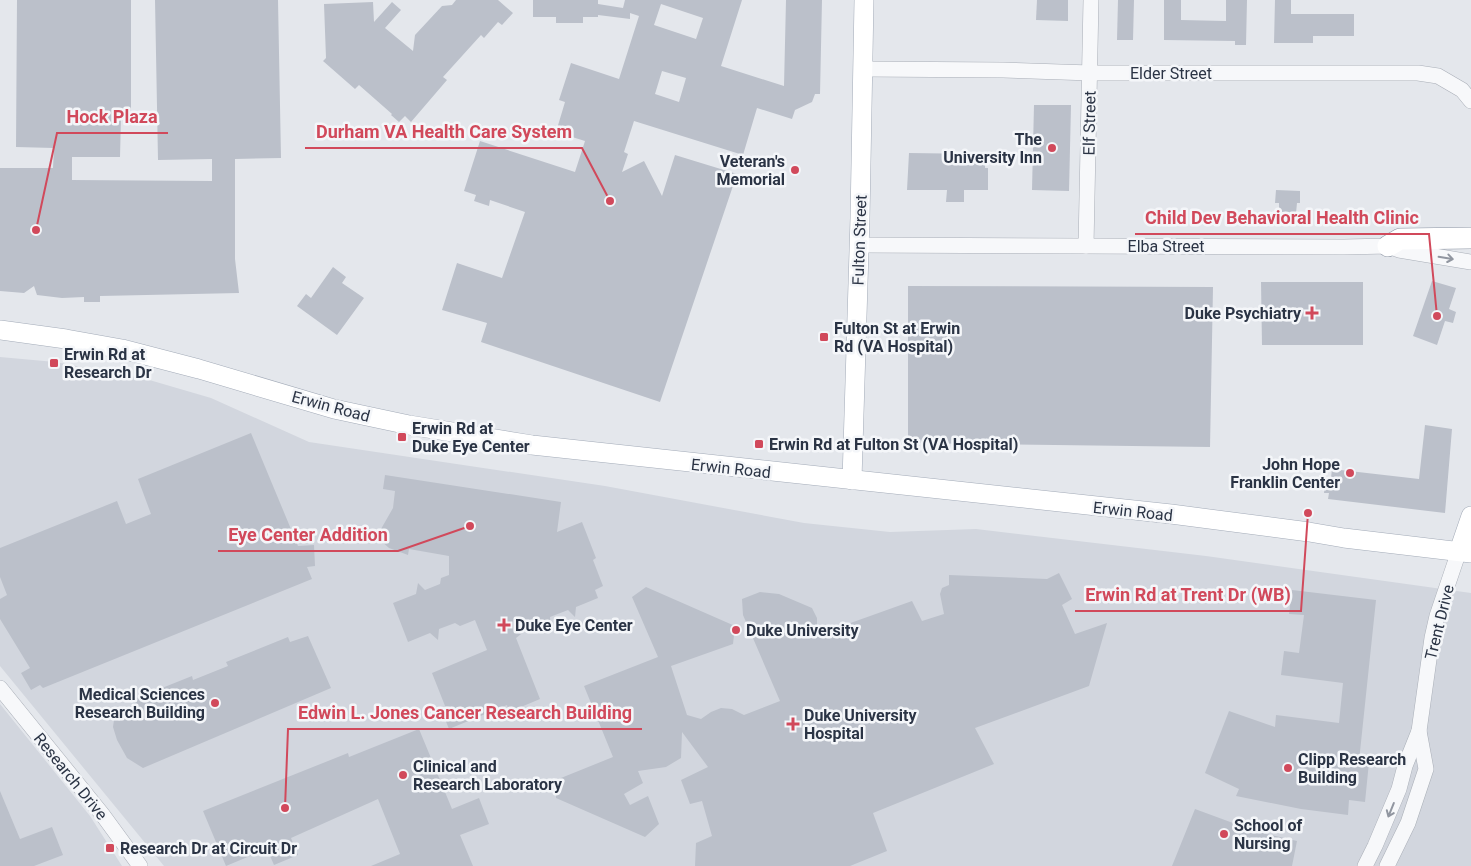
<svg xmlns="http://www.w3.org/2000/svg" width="1471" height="866" viewBox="0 0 1471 866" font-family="Roboto,sans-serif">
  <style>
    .built { fill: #d2d6de }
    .building { fill: #bbc0ca; fill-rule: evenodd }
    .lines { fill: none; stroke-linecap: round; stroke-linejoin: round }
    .minor-casing { stroke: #a9aeb7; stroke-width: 16 }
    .major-casing { stroke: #a3abb8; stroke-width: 20 }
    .highway-casing { stroke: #8b94a3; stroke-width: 22 }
    .minor { stroke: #f7f8fa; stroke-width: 15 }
    .major { stroke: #fff; stroke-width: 19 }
    .highway { stroke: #fff; stroke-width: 21 }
    .oneway { stroke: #9196a0 }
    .poi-dot { fill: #d1495b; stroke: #f4f6f9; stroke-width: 2 }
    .labels { text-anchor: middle; stroke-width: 5; stroke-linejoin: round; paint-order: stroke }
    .street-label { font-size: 16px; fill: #2b3445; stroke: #f4f6f9 }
    .poi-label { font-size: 16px; font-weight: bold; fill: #2b3445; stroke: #f4f6f9; text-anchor: start }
    .leader { fill: none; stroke: #d1495b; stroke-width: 2 }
    .callout-dot { fill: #d1495b; stroke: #f4f6f9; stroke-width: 2 }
    .callout-label { font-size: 18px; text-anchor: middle; font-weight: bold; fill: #d1495b; stroke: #f4f6f9; stroke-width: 5; stroke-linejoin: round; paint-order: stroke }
  </style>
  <rect width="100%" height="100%" fill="#e4e7ec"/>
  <g class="built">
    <path d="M0,357L55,362L146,379L211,398L309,442L605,486L804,523L890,532L976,529L1206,556L1471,593V866H164L0,666Z"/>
    <path d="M0,704L90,816L122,866H0Z"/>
  </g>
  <g class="building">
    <path d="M17,0H131V117H121L120,157H72V180L212,181V159L158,160L155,0H278L281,158L235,159V259L239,293L100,296V302H84V297L62,298L37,295L34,286L24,293L0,291V168H53L54,148L16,147Z"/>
    <path d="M456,0H498L513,13L502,25L498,22L484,38L481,35L443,77L447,80L411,122L405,116L399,122L391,115L392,114L359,85L355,89L323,61L326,58L324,4L373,2L374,22L392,2L401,10L385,28L413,51L415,35L442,6L452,5Z"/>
    <path d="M533,0H598V4L623,8L625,0H742L721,66L784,86L786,0H822L820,94H815L812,102L795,110L792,119L757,108L743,155L634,121L624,152L628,154L622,172L644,161L662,196L675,155L737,174L660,402L481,342L487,323L442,310L457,263L502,278L525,212L490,200L489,206L474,201L476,195L464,191L480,141L575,172L585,141L556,132L565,102L559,100L571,63L619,79L639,16L630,13V19L598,15V17H583V23H556V17H533ZM661,4L703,18L696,39L654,25ZM662,71L686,78L679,102L655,94Z"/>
    <path d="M1037,0H1068V21L1036,20Z"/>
    <path d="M1118,0H1134L1133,40H1117Z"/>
    <path d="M1164,0H1181V20L1226,21V0H1247L1246,45H1235V41L1164,40Z"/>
    <path d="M1275,0H1291V14H1354V36H1313V43H1274Z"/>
    <path d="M1034,105H1071L1069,191L1032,190Z"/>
    <path d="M909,153L980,154V159H985V168H988V190H964V202H946L947,190H907Z"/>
    <path d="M1276,190L1300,191V203H1297L1296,213L1279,212V203H1275Z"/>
    <path d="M333,267L346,277L342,283L364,298L337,335L297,306L306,294L311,298Z"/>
    <path d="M1432,281L1456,288L1449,309L1456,312L1453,323L1445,321L1437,345L1413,336Z"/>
    <path d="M1261,282H1363V345H1262Z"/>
    <path d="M908,286L1213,287L1210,447L908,443Z"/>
    <path d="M1425,425L1452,429L1445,513L1328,499L1329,493H1324L1326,478H1331L1332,469L1419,479Z"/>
    <path d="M251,433L298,546L314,545L315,566L307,567L312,579L43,688L40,685L31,690L21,673L30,668L0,619V599L7,595L0,577V548L117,501L126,524L151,514L138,479Z"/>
    <path d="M385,475L561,502L557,532L582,522L596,558L593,560L603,586L595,590L598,598L576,607L575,617L568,610L550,617L551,631L543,620L525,628V631L516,638L540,699L509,712L507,705L449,729L445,719L449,716L432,673L487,650L475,620L460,626L455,623L439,629L438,640L430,633L408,642L393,603L416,594L418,583L425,590L440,584L441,578L449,575V556L409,549L408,555L389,548L380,540L377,536L393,508L395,491L383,489Z"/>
    <path d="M1059,573L1072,599L1062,605L1075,634L1107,623L1089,686L975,728L994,764L873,813L887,851L850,866H695L696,843L712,836L702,801L690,804L681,780L708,767L682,732L681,758L666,767L638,771L643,783L624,794L630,805L648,796L659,824L645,837L556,798V780L613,757L584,686L658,657L632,597L646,587L735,626L733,644L671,666L687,715L701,719L711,712L721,708L732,709L744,715L780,701L743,615L742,599L760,592L779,594L812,608L817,618V635L912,601L922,621L944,614L940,594L942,588L949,585V575L1047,579Z"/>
    <path d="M1292,590L1376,600L1359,761L1369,762L1365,802L1349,800L1348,815L1301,809L1236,796L1239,789L1205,773L1229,711L1275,727L1276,715L1339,723L1343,683L1281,675L1284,651L1299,653L1304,615L1289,614Z"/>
    <path d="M308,636L331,688L143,768L127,758L117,740L113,727L115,713L134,705L132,700L192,676L193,680L228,666L226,662L288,637L290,642Z"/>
    <path d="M419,729L452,809L479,798L489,824L460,835L473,866H371L400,854L378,799L291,838L298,855L274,865L267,849L226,866L203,811L348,753L349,757Z"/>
    <path d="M0,791L20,839L52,827L63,855L34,866H0Z"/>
    <path d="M1195,809L1233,823L1232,826L1297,841L1292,866H1172Z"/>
  </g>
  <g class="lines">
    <g class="minor-casing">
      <g id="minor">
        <path d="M863,69L1003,70L1091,73H1418L1438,76L1462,90L1471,101"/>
        <path d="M859,245L1344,247L1388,246L1399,250L1471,262"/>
        <path d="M1086,246L1091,0"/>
        <path d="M0,688L102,814L140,866"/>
        <path d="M1365,866L1375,846L1399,789L1405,766L1419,731L1432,638L1437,616L1459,551"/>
        <path d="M1387,866L1408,823L1426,769L1419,731"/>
      </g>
    </g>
    <g class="major-casing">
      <g id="major">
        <path d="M0,330L66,339L122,349L199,369L334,409L409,425L532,445L1171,514L1309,532L1344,538L1471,553"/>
        <path d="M852,480L860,218L864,0"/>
        <path d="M1459,551L1471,516"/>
      </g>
    </g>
    <g class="highway-casing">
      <path id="highway" d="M1388,246L1400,239L1471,238"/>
    </g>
    <use href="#minor" class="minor"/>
    <use href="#major" class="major"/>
    <use href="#highway" class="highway"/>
  </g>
  <defs><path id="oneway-shaft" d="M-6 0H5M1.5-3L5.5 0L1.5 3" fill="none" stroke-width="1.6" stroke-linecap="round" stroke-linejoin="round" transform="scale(1.25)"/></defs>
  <g class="oneway">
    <use href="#oneway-shaft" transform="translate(1446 258) rotate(9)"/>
    <use href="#oneway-shaft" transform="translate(1391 810) rotate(112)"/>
  </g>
  <g class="poi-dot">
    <circle cx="1052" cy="148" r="5"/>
    <circle cx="795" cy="170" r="5"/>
    <path d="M1309.5 305.5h5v5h5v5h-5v5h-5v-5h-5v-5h5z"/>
    <rect x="819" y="332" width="10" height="10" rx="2.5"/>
    <rect x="49" y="358" width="10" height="10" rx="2.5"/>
    <rect x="397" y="432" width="10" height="10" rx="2.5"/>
    <rect x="754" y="439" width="10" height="10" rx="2.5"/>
    <circle cx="1350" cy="473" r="5"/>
    <path d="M501.5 617.5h5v5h5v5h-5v5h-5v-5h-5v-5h5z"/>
    <circle cx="736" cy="630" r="5"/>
    <circle cx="215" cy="703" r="5"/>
    <path d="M790.5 716.5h5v5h5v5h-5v5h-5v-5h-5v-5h5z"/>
    <circle cx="1288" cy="768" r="5"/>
    <circle cx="403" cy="775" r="5"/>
    <circle cx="1224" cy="834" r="5"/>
    <rect x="105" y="843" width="10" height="10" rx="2.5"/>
  </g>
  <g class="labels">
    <g class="street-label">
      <text x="1171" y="79">Elder Street</text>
      <text transform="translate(1089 123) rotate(-89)" y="6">Elf Street</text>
      <text transform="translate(859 240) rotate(-88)" y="6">Fulton Street</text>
      <text x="1166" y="252">Elba Street</text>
      <text transform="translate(331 406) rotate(15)" y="6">Erwin Road</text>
      <text transform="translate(731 468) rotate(6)" y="6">Erwin Road</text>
      <text transform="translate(1133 511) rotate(6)" y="6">Erwin Road</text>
      <text transform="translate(1439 622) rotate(-76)" y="6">Trent Drive</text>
      <text transform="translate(71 776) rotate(51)" y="6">Research Drive</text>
    </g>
    <g class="poi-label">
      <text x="1042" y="145" text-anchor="end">The<tspan x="1042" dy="18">University Inn</tspan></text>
      <text x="785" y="167" text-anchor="end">Veteran's<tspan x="785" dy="18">Memorial</tspan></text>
      <text x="1301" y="319" text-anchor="end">Duke Psychiatry</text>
      <text x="834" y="334">Fulton St at Erwin<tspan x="834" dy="18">Rd (VA Hospital)</tspan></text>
      <text x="64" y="360">Erwin Rd at<tspan x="64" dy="18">Research Dr</tspan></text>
      <text x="412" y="434">Erwin Rd at<tspan x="412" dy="18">Duke Eye Center</tspan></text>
      <text x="769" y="450">Erwin Rd at Fulton St (VA Hospital)</text>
      <text x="1340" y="470" text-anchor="end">John Hope<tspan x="1340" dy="18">Franklin Center</tspan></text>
      <text x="515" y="631">Duke Eye Center</text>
      <text x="746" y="636">Duke University</text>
      <text x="205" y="700" text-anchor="end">Medical Sciences<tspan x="205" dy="18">Research Building</tspan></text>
      <text x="804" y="721">Duke University<tspan x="804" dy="18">Hospital</tspan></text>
      <text x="1298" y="765">Clipp Research<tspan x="1298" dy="18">Building</tspan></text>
      <text x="413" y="772">Clinical and<tspan x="413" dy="18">Research Laboratory</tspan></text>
      <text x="1234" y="831">School of<tspan x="1234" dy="18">Nursing</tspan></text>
      <text x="120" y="854">Research Dr at Circuit Dr</text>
    </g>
  </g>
  <path class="leader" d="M36 230L57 133H168M610 201L582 148H305M1437 316L1429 234H1135M470 526L398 551H218M1308 513L1301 611H1075M285 808L288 729H642"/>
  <g class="callout-dot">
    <circle cx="36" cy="230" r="5"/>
    <circle cx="610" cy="201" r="5"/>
    <circle cx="1437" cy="316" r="5"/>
    <circle cx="470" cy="526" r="5"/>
    <circle cx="1308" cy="513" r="5"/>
    <circle cx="285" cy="808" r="5"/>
  </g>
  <g class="callout-label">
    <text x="112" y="123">Hock Plaza</text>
    <text x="444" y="138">Durham VA Health Care System</text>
    <text x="1282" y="224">Child Dev Behavioral Health Clinic</text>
    <text x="308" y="541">Eye Center Addition</text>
    <text x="1188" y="601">Erwin Rd at Trent Dr (WB)</text>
    <text x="465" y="719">Edwin L. Jones Cancer Research Building</text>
  </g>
</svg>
